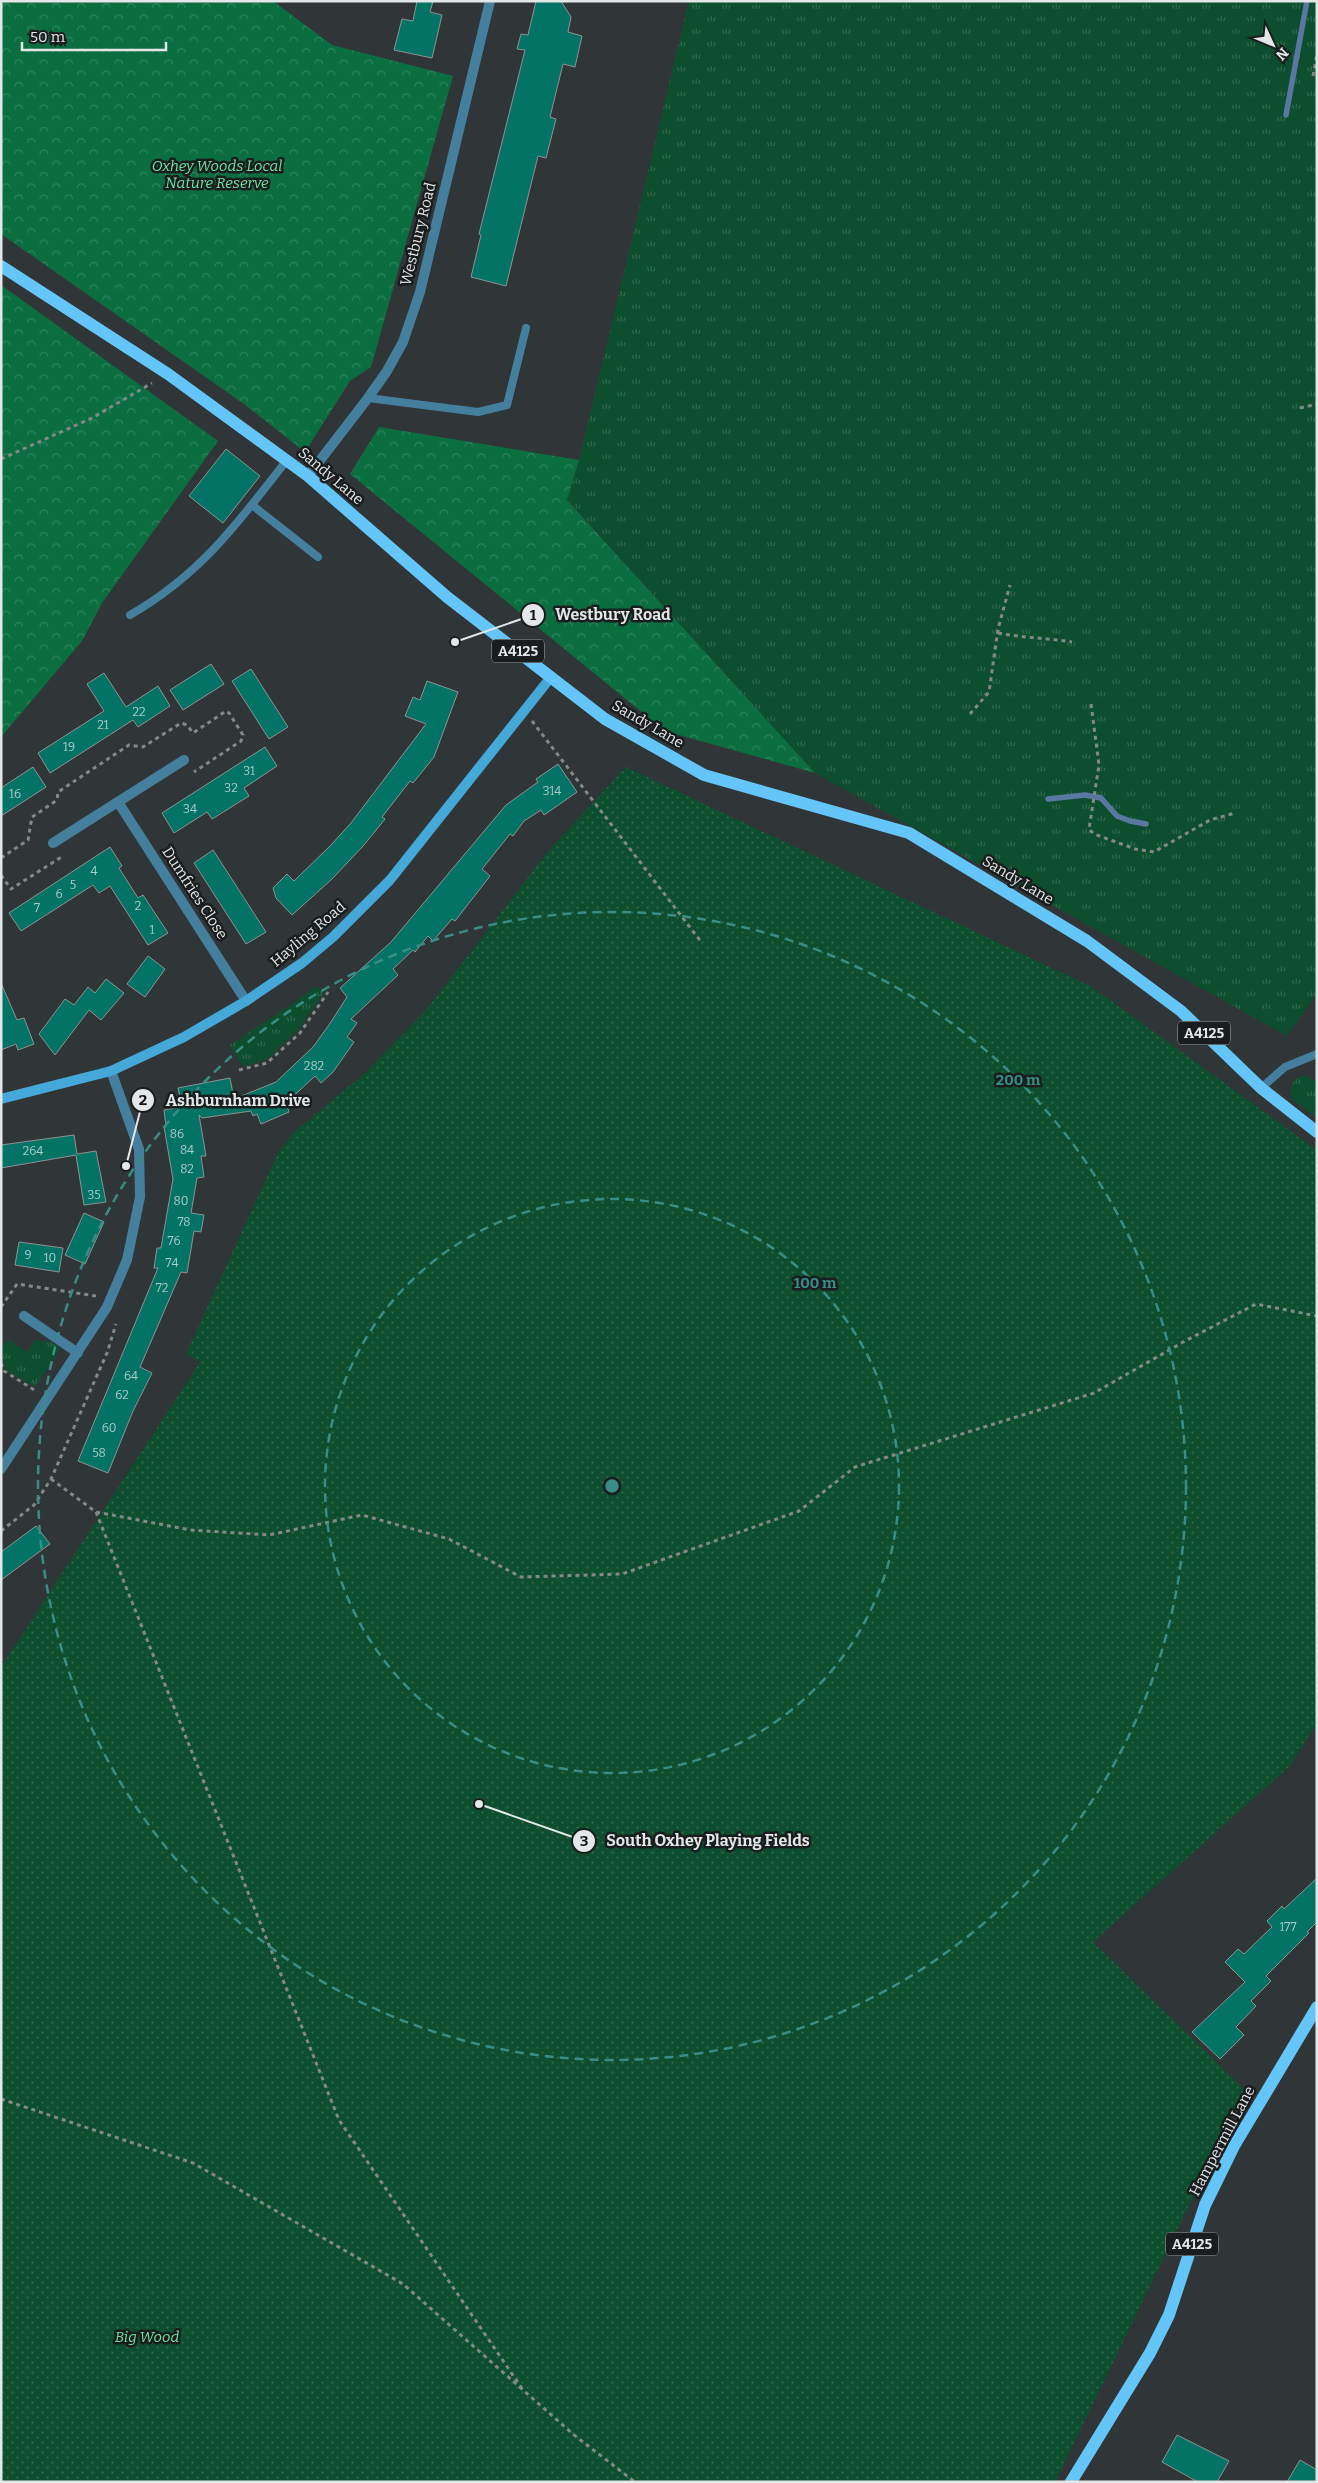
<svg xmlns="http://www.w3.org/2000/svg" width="1318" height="2483" viewBox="0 0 1318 2483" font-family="Bitter,serif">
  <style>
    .grass { fill: url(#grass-tufts) }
    .forest { fill: url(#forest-crowns) }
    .park { fill: url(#park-dots) }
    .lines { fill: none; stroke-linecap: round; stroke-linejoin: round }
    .stream { stroke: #5a77a1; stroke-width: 5.5 }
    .building { fill: #037366; stroke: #8d9492 }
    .path { stroke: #838889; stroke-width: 3; stroke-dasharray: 4 4; stroke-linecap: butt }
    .lane { stroke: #457f9e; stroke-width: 8 }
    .street { stroke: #457f9e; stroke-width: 10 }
    .secondary { stroke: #44a9d9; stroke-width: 10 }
    .primary { stroke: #64c6f8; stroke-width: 12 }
    .ring { fill: none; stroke: #398d86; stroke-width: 2.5; stroke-dasharray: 9 6 }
    .labels { text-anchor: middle; stroke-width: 5; stroke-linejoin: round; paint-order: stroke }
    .number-label { font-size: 12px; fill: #abcac8 }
    .shield { fill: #1a1d1d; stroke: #a7aaab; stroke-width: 1 }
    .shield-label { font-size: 14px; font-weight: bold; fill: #e3e7e8 }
    .park-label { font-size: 15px; font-style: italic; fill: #70e3a2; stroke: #1a1d1d }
    .street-label { font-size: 15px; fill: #e3e7e8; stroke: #1a1d1d }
    .centre { fill: #398d86; stroke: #1a1d1d; stroke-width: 2.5 }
    .ring-label { font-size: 15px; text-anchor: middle; font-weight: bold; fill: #398d86; stroke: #1a1d1d; stroke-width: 5; stroke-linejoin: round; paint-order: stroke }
    .leader { fill: none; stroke: #e3e7e8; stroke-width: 2 }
    .callout-dot { fill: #e3e7e8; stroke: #1a1d1d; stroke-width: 2 }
    .mark-label { font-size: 15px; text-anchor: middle; font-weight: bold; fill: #111 }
    .callout-label { font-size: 16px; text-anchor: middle; font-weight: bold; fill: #e3e7e8; stroke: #1a1d1d; stroke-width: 5; stroke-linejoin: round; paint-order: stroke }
  </style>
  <defs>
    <pattern id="grass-tufts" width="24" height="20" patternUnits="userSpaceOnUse" patternTransform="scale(1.25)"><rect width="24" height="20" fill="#0d4e2e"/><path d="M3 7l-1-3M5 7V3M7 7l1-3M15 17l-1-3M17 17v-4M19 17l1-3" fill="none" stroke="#30684c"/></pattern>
    <pattern id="forest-crowns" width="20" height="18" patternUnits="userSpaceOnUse" patternTransform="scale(1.25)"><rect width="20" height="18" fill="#0b6e41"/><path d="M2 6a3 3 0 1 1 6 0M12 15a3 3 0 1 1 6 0" fill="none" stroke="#2e835c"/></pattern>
    <pattern id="park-dots" width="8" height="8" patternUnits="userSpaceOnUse" patternTransform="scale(1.25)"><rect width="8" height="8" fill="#0d4e2e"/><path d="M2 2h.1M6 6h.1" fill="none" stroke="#30684c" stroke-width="1.8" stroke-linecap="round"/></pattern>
  </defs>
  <rect width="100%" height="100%" fill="#303637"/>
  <g class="grass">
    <path d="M689,1H1317V993L1287,1036L815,773L567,499L579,460Z"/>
    <path d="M316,986L324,992L298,1030L267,1059L243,1067L230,1045L295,1002Z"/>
    <path d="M1302,1076H1307L1316,1081L1317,1118L1292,1099C1288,1088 1291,1080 1302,1076Z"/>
    <path d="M8,1340L27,1352L35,1340L51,1342L60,1349L35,1387L6,1370L1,1348Z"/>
  </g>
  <g class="forest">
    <path d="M1,1H273L332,45L453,76L371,367L350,381L305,452L244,404L1,234Z"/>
    <path d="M1,285L218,441L102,603L82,641L1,737Z"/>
    <path d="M379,427L579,460L567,500L815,773L665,731L350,474Z"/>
  </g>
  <path class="park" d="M626,767L1092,987L1317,1150V1723L1290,1766L1093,1942L1245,2090L1055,2482H1V1667L200,1362L186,1354L278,1153L293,1133L365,1073L426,1010L550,849Z"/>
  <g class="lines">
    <g class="stream">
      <path d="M1286,115L1307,1"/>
      <path d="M1048,799L1085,795L1101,798L1117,816L1130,821L1146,824"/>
    </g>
  </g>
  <g class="building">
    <path d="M417,1H433L430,12L442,15L432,58L394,50L402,19L413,21Z"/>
    <path d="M536,1H561L571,17L568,32L582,36L575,67L563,64L550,117L556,119L546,158L538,156L506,286L471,277L481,235L479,234L525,50L517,49L521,34L528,35Z"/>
    <path d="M226,449L260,476L223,523L189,496Z"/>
    <path d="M211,664L224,684L183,710L170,690Z"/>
    <path d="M251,669L288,727L269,739L232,681Z"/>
    <path d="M104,673L126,707L158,686L170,706L138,727L133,720L50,773L38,753L104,711L87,684Z"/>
    <path d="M427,681L458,692L434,757L413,783L410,781L382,817L385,819L364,845L332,879L292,915L276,898L273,888L287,874L294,881L330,846L351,823L426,724L405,716L413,697L420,700Z"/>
    <path d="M265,747L277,766L244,788L249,796L212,819L207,812L174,833L162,813Z"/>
    <path d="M558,764L577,792L544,815L541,810L524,821L513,836L510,834L482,869L490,876L455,921L452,919L433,941L428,936L415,952L413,950L393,969L398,975L351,1019L357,1023L347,1037L354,1042L333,1072L321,1083L315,1076L286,1103L289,1112L261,1124L257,1114L253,1116L251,1111L202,1118L199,1115L206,1156H201L204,1177L197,1178L191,1213L204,1215L201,1232L194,1231L187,1273L181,1272L140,1367L152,1373L133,1411L108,1473L78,1461L158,1268H154L157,1248H161L173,1179L164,1127H166L164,1110L182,1107L178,1088L230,1078L234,1099L276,1082L313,1047L329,1025L347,997L340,988L391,942L506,805L538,782L536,779Z"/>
    <path d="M33,767L46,787L1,816V788Z"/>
    <path d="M110,847L122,866L119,868L138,898L143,895L168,933L148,945L110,886L99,893L93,885L21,931L9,913Z"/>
    <path d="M213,850L266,932L246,944L194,863Z"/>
    <path d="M148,956L165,969L145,997L127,984Z"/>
    <path d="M106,979L124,993L101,1020L89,1010L55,1055L39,1034L65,999L74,1005L88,987L95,993Z"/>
    <path d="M1,983L17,1020L24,1018L34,1044L18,1050L16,1044L1,1050Z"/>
    <path d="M74,1135L77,1154L96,1151L106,1202L84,1205L76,1155L1,1168V1145Z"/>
    <path d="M84,1213L104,1222L85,1264L65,1255Z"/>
    <path d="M19,1242L63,1248L59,1272L15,1265Z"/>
    <path d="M36,1526L50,1544L1,1580V1552Z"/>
    <path d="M1317,1878V1922L1307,1932L1309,1933L1266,1976L1271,1981L1251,2001L1256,2006L1236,2027L1244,2035L1220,2059L1192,2032L1245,1982L1225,1962L1238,1949L1244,1954L1272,1927L1267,1921L1282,1906L1284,1909Z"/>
    <path d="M1177,2435L1229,2461L1217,2482H1198L1162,2462Z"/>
    <path d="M1300,2460L1317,2470V2482H1287Z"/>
  </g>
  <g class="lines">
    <g class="path">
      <path d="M1313,76L1317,54"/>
      <path d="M1300,408L1317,404"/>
      <path d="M1,459L92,418L152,383"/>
      <path d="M998,633C1023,638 1047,638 1072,642"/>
      <path d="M1091,704L1099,765L1089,829L1094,834L1135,849L1154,852L1210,820L1235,813"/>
      <path d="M970,714L989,692L998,629L1010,585"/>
      <path d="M532,721L702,943"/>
      <path d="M1,858L28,840L32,817L57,800L58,792L129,745L143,747L181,723L187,725L193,733L226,711L229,713L243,735L241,741L194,772"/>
      <path d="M1,875L11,889L63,856"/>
      <path d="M239,1070L267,1063L300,1033L328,992"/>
      <path d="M1,1307L17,1284L96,1296"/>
      <path d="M1,1363L4,1371L36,1391"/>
      <path d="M51,1479L96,1512L190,1530L269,1535L362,1515L449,1539L521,1577L622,1574L799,1511L855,1467L1094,1393L1185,1341L1256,1304L1317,1316"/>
      <path d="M96,1512L339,2120L523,2390"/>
      <path d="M1,1531L34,1505L51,1479L107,1353L116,1324"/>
      <path d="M1,2099L193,2163L403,2284L574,2435L635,2482"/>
    </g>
    <g class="lane">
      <path d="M368,398L478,412L507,405L526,328"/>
      <path d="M252,505L318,557"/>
      <path d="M130,615C200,575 238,523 287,460"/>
      <path d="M1261,1088L1285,1067L1317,1054"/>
    </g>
    <g class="street">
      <path d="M308,476L368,398L387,371L403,342L420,292L490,1"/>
      <path d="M118,802L246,1001"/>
      <path d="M53,843L184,760"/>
      <path d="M24,1316L78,1353"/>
      <path d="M1,1469L107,1307L127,1260L140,1197L139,1149L111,1071"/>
    </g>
    <path class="secondary" d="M1,1099L111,1071L184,1037L246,1001L302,963L333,937L390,880L551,677"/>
    <g class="primary">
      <path d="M1,266L168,374L308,476L447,597L605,719L704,775L909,833L1087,941L1181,1011L1261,1088L1317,1132"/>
      <path d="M1071,2482L1150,2353L1169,2315L1205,2205L1234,2146L1317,2007"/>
    </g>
  </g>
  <g class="ring">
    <circle cx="612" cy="1486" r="287"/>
    <circle cx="612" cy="1486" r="574"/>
  </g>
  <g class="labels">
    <g class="number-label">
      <text x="139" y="716">22</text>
      <text x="103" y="729">21</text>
      <text x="69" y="751">19</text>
      <text x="249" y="775">31</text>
      <text x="231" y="792">32</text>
      <text x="552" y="795">314</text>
      <text x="15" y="798">16</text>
      <text x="190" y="813">34</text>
      <text x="94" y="875">4</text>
      <text x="73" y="889">5</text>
      <text x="59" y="898">6</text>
      <text x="138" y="910">2</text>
      <text x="37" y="912">7</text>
      <text x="152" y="934">1</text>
      <text x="314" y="1070">282</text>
      <text x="177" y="1138">86</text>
      <text x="187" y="1154">84</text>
      <text x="33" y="1155">264</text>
      <text x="187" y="1173">82</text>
      <text x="94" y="1199">35</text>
      <text x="181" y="1205">80</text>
      <text x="184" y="1226">78</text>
      <text x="174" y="1245">76</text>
      <text x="28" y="1259">9</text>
      <text x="50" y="1262">10</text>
      <text x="172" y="1267">74</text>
      <text x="162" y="1292">72</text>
      <text x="131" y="1380">64</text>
      <text x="122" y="1399">62</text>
      <text x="109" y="1432">60</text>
      <text x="99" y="1457">58</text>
      <text x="1288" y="1931">177</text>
    </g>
    <g class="shield">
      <rect x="492" y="639.5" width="52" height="23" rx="4"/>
      <rect x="1178" y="1021.5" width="52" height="23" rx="4"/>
      <rect x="1166" y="2232.5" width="52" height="23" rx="4"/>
    </g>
    <g class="shield-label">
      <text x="518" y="656">A4125</text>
      <text x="1204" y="1038">A4125</text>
      <text x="1192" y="2249">A4125</text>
    </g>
    <g class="park-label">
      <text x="217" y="171">Oxhey Woods Local<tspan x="217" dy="17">Nature Reserve</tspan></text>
      <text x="147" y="2342">Big Wood</text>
    </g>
    <g class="street-label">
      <text transform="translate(418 234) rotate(-76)" y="5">Westbury Road</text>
      <text transform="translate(331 476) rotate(40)" y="5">Sandy Lane</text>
      <text transform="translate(648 724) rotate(30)" y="5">Sandy Lane</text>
      <text transform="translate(1018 880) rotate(31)" y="5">Sandy Lane</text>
      <text transform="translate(195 893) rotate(57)" y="5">Dumfries Close</text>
      <text transform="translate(308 934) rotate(-40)" y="5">Hayling Road</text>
      <text transform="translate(1222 2141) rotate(-62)" y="5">Hampermill Lane</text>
    </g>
  </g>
  <circle cx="612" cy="1486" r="8" class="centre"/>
  <g class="ring-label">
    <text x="1018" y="1085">200 m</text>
    <text x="815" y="1288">100 m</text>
  </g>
  <path class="leader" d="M455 642L533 615M126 1166L143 1100M479 1804L584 1841"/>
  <g class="callout-dot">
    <circle cx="455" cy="642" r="5"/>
    <circle cx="126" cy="1166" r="5"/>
    <circle cx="479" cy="1804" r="5"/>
    <circle cx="533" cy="615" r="12"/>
    <circle cx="143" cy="1100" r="12"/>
    <circle cx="584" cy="1841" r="12"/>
  </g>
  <g class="mark-label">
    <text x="533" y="620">1</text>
    <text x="143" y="1105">2</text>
    <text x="584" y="1846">3</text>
  </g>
  <g class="callout-label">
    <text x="613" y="620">Westbury Road</text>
    <text x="238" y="1106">Ashburnham Drive</text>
    <text x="708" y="1846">South Oxhey Playing Fields</text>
  </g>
  <rect width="1318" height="2483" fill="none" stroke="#e3e7e8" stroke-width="5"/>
  <g transform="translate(1273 45) rotate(134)" stroke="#1a1d1d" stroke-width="4" paint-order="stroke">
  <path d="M0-4L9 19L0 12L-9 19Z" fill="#e3e7e8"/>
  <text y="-8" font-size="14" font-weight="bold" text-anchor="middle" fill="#e3e7e8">N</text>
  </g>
  <path d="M22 42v8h144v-8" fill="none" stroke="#e3e7e8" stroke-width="2.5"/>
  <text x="30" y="42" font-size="15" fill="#e3e7e8" stroke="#1a1d1d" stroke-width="4" paint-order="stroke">50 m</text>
</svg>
